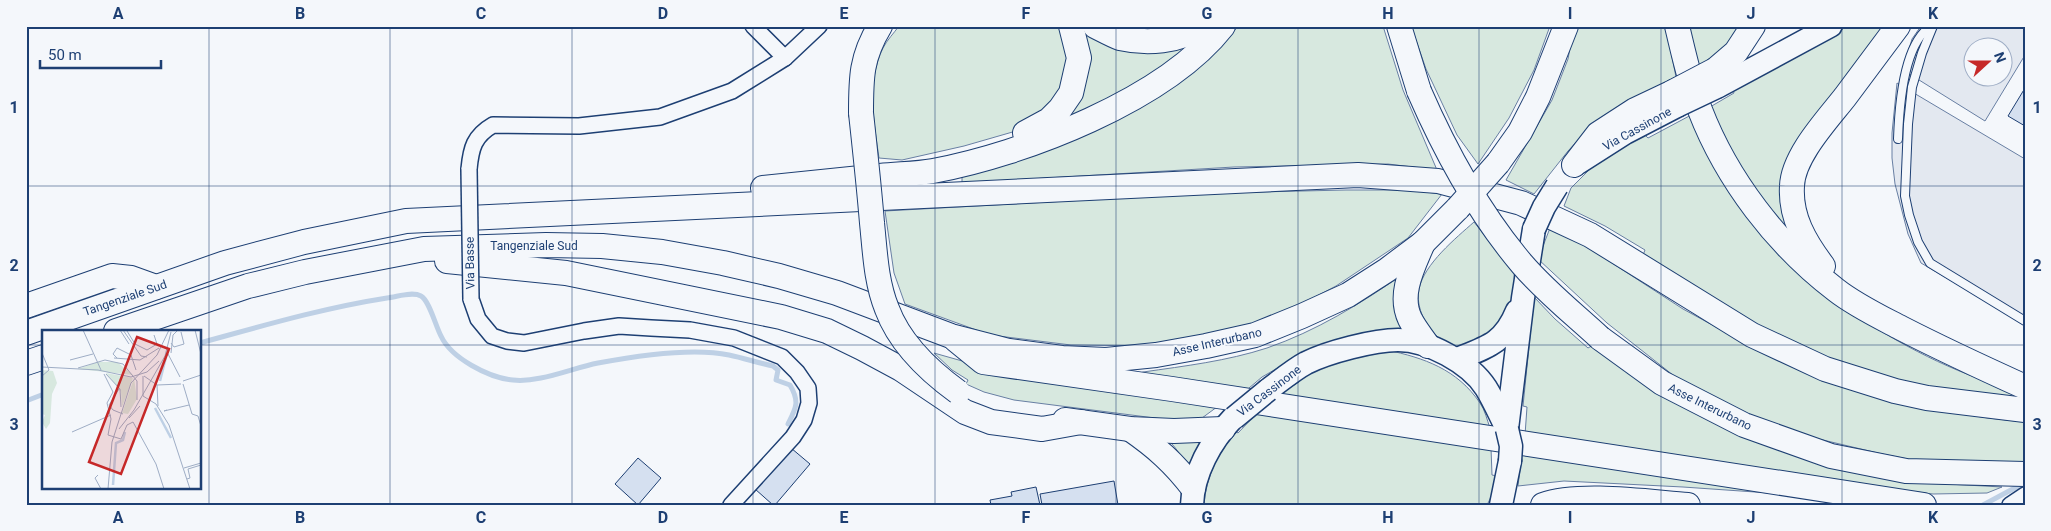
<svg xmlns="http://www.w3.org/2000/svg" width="2051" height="531" viewBox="0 0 2051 531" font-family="Roboto,sans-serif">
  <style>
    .green { fill: #d7e8df; stroke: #687fa3 }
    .parking { fill: #e3e8f0; stroke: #687fa3; fill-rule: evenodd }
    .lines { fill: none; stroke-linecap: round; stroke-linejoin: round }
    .stream { stroke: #bed0e5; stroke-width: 5 }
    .building { fill: #d5e0f0; stroke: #1d3f73 }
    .service-casing { stroke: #1d3f73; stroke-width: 10 }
    .minor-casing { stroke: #1d3f73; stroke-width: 18 }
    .secondary-casing { stroke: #1d3f73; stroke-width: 24 }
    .primary-casing { stroke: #1d3f73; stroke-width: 25 }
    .trunk-casing { stroke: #1d3f73; stroke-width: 26 }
    .service { stroke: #f4f7fb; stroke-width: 8 }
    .minor { stroke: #f4f7fb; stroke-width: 15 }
    .secondary { stroke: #f4f7fb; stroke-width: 21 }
    .primary { stroke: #f4f7fb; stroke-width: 22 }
    .trunk { stroke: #f4f7fb; stroke-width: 24 }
    .minor-bridge-casing { stroke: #1d3f73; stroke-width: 18; stroke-linecap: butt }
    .secondary-bridge-casing { stroke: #1d3f73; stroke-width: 24; stroke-linecap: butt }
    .primary-bridge-casing { stroke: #1d3f73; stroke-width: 25; stroke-linecap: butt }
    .trunk-bridge-casing { stroke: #1d3f73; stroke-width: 26; stroke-linecap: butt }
    .minor-bridge { stroke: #f4f7fb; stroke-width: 15 }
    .secondary-bridge { stroke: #f4f7fb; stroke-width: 21 }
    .primary-bridge { stroke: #f4f7fb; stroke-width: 22 }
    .trunk-bridge { stroke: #f4f7fb; stroke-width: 24 }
    .grid { fill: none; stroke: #1d3f73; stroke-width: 1; stroke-opacity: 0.55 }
    .labels { text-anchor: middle; stroke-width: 4; stroke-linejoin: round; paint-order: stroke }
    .street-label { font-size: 12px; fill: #1d3f73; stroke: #f4f7fb }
    .inset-river { fill: none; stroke: #bed0e5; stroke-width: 2.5 }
    .inset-road { fill: none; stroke: #9eadc5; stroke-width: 1 }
    .view { fill: #c62828; fill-opacity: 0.15; stroke: #c62828; stroke-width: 2.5 }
    .inset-edge { fill: none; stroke: #1d3f73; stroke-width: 2.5 }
    .neatline { fill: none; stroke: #1d3f73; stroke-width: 2 }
    .grid-label { font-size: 16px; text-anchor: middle; font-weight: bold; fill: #1d3f73 }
  </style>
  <rect width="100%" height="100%" fill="#f4f7fb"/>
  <g class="green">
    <path d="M899,26H1062L1072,55L1056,107L1023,129L964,146L902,160L879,158C874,122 866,83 883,48C887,40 894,33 899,26Z"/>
    <path d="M1238,26H1383L1403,90L1437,170L1388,164L1234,167L962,183V171L1174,85L1230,36Z"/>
    <path d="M1411,26H1550L1534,70L1509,118L1478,164L1457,135L1426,69Z"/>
    <path d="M1574,26H1666L1676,77L1650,90L1647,95L1592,125L1568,151L1534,194L1506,180L1552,100L1568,59Z"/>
    <path d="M1686,26H1745C1736,46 1714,59 1694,67Z"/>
    <path d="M1848,26H1888L1811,130L1787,223L1783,226L1739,169L1710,107L1734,93L1733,90Z"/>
    <path d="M1083,27L1182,41L1192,51L1072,121L1064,118Z"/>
    <path d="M1693,114L1858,317C1913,352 1960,375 2023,393L2025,402L1930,390L1859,370L1750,326L1643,255L1645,250L1605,226L1564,206L1571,188L1600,159L1644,134L1648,138Z"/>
    <path d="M1346,190H1409L1442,194L1408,238L1336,286L1269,321L1156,346L1071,345L990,335L905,304L894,273L885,211L1213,193Z"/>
    <path d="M1474,222L1514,273L1515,291L1506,328C1496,334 1484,343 1472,347C1442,355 1413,316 1419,289C1424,264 1456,238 1474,222Z"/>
    <path d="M1550,228L1572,237L1683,309L1762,352L1921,407L1988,418L2025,422V463L1918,461L1882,454L1806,436L1749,417L1678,379L1607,323L1538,259Z"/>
    <path d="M1402,275L1407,330L1307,351L1262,377L1242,394L1133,376L1143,372C1185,366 1227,361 1267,348C1316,331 1360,304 1402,275Z"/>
    <path d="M1534,297L1555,319L1588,348L1593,345L1628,373L1687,409L1763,443L1911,482L2002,487L1987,493L1933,494L1787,476L1525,435L1527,407L1523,406Z"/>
    <path d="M1387,350C1424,358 1457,369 1480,403C1485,410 1487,420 1490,428L1278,395L1299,382L1296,379L1315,368Z"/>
    <path d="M934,353L1001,372L1221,404L1202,418L1186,422L1014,400L984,392L966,384L968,380L952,370Z"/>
    <path d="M1258,412L1491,448L1492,475L1497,476L1493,493L1487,505H1204C1206,476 1218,454 1235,431L1238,433Z"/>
    <path d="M1211,435L1190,478C1185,461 1179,450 1166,438Z"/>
    <path d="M1522,452L1827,497L1683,487L1564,481L1518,486Z"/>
  </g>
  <g class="parking">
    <path d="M1921,26H2025V55L1985,121L1903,70L1912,39ZM1974,48H2004V78H1974Z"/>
    <path d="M1897,83L2025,159V324L1921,263L1908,234L1895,184L1892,158V133Z"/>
  </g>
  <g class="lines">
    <g class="stream">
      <path d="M200,343C262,326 323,308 387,298C397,297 412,291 421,296C429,300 436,327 441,336C451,358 489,378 513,380C539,383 572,368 598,363C635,356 692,347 729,355C744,358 758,363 773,366L778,370L776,380L790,385C800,402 796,408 788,424"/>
      <path d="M26,401L44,394"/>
      <path d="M1983,505L2024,483"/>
    </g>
  </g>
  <g class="building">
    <path d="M2025,88V126L2008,116Z"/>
    <path d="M791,448L810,464L775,505H773L755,489Z"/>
    <path d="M638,458L661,478L638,505L615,484Z"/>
    <path d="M1114,481L1118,505H1042L1040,494Z"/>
    <path d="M1036,487L1040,505H991L990,500L1012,496L1011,492Z"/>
  </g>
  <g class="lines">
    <g class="service-casing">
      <g id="service">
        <path d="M1933,26L1922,53L1912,87L1908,124L1905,196L1909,215L1918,242L1930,263L2025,321"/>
        <path d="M1898,139C1899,109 1903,44 1931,26"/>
      </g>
    </g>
    <g class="minor-casing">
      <g id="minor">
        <path d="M753,26L785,58"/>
        <path d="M469,169C471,148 474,136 493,125L579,126L660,117L732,91L785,58L819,26"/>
        <path d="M471,299L478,319L492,336L507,341L524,343L584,331L619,326L651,328L690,330L734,338L782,357L797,372L808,388L809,403L804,420L793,437L731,505"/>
        <path d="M2010,505L2025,495"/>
      </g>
    </g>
    <g class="secondary-casing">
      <g id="secondary">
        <path d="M1718,87L1831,26"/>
        <path d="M1579,163L1626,133L1678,106"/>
      </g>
    </g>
    <g class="primary-casing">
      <g id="primary">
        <path d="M1457,359C1488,347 1504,343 1517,311"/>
        <path d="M1268,390C1280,381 1293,370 1306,363C1328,352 1374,340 1398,340C1428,340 1470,363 1486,388C1494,401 1500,415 1507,429"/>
        <path d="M1507,429L1523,298L1534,229"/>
        <path d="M1192,505C1193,473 1211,441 1233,418"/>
        <path d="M1501,505L1510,461"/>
      </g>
    </g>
    <g class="trunk-casing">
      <g id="trunk">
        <path d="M1095,26C1103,30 1112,35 1120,38C1146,44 1180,42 1202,26"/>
        <path d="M1399,26L1419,91"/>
        <path d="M1677,26C1684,55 1690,83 1700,110C1727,180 1777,245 1836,290C1855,305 1880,317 1901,328C1942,349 1983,368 2025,387"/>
        <path d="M1715,70L1736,52L1753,26"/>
        <path d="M861,113C861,78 861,57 880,26"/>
        <path d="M1025,133L1049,120L1060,109L1071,93L1079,58L1071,26"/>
        <path d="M1498,163L1520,132L1538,97L1566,26"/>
        <path d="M1574,165L1598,134L1635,110L1673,92"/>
        <path d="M763,188C802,184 841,180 880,176C898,174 916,174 933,171C1024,154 1165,100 1223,26"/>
        <path d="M1423,243C1413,267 1398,294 1410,319C1415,329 1422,337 1428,346"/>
        <path d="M447,261L566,273L781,317L827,331L862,348L901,369L965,412L991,422L1042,429L1081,422"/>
        <path d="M1823,266C1805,242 1790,217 1792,186C1793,156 1827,120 1845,97C1862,74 1880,50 1898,26"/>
        <path d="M26,306L112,276L131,278L156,287"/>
        <path d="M116,331L248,286L305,272L424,249L546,245L602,246L662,252L723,263L779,276L837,293L951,336L1009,351L1062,358L1106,360L1156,355L1206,346L1255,335L1302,316L1348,295L1387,270L1423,243L1458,208"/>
        <path d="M26,333L225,263L304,242L406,221L1358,175L1438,181L1521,203L1590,235L1752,335L1825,369L1895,391L1927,398L2025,410"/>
        <path d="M1600,338L1662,383L1744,425L1831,456L1906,471L2025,474"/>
        <path d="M956,340L983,362L1172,389L1924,505"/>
        <path d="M26,363L44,357"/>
        <path d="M1065,420L1130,429L1174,431L1223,429"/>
        <path d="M1130,429C1156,447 1174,463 1193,488"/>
        <path d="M1543,505C1579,492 1648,502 1688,505"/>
      </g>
    </g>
    <use href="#service" class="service"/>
    <use href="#minor" class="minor"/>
    <use href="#secondary" class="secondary"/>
    <use href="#primary" class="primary"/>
    <use href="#trunk" class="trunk"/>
    <g class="minor-bridge-casing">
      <path id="minor-bridge" d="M469,169L471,299"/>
    </g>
    <g class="secondary-bridge-casing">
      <path id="secondary-bridge" d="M1678,106L1718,87"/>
    </g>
    <g class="primary-bridge-casing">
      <g id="primary-bridge">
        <path d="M1534,229L1544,207L1557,186"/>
        <path d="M1234,418L1268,390"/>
        <path d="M1507,429L1511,446L1510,461"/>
      </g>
    </g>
    <g class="trunk-bridge-casing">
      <g id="trunk-bridge">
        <path d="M1419,91C1446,153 1478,212 1522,264C1545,291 1574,314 1600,338"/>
        <path d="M1673,92L1715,70"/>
        <path d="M861,113C865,150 869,186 872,223C875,252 876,282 887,309C900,344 929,371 958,392"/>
        <path d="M1458,208L1498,163"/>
      </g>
    </g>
    <use href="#minor-bridge" class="minor-bridge"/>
    <use href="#secondary-bridge" class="secondary-bridge"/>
    <use href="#primary-bridge" class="primary-bridge"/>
    <use href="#trunk-bridge" class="trunk-bridge"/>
  </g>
  <path class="grid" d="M209,26V505M390,26V505M572,26V505M753,26V505M935,26V505M1116,26V505M1298,26V505M1479,26V505M1661,26V505M1842,26V505M26,186H2025M26,345H44M200,345H2025"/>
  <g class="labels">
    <g class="street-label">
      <text transform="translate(1637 129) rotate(-29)" y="4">Via Cassinone</text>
      <text x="534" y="250">Tangenziale Sud</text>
      <text transform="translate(470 263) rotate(-91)" y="4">Via Basse</text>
      <text transform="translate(125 298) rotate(-19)" y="4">Tangenziale Sud</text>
      <text transform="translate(1217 342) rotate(-13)" y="4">Asse Interurbano</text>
      <text transform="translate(1269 391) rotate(-37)" y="4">Via Cassinone</text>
      <text transform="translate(1710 407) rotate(26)" y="4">Asse Interurbano</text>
    </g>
  </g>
  <g transform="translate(42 330)">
    <rect width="159" height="159" fill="#f4f7fb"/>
    <path d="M56,32H75L91,45L36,39ZM0,40L11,41L15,53L10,64L8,93L4,99L0,92L3,85L0,84ZM64,43L91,48L80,77L79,62ZM92,48L95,69L86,84L80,83Z" fill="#d7e8df"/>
    <path class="inset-river" d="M118,51L124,27M113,78L129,108M71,155L74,113L81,110L83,102"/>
    <path class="inset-road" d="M41,0L59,40M78,0L87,14M81,0L99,26L105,27M153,0L159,24M85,1L93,14L105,20L115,14L112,5M129,13L132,17L142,14L139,2M125,22L138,47M0,23L7,40L0,46M129,23L131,5L136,0M72,28L98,30L117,18M75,28L71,24L75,18L89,25L94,40M28,30L51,24M0,37L56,40L89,47L105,42L117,31M36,38L63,30L81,34L95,51V70M62,44L71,62L65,73L69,89L66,105L79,109L85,95L91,92L114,134L122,159M64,44L78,59L79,77M101,46V66L114,74L127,95L148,159M102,46L115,55L116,76M141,51L159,45M141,54L150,84L156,86L159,96M115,55L139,54M77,59L67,75L71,80L81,84M125,80L122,81L147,75M87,88L98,76M77,99L92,80L123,26L129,2M30,102L69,85M142,138L159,133M56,145L53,148L59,159M145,149L148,148L146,139L159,135M66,159L70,112L89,53L115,25L127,0"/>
    <path class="view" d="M95,7L127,19L79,144L47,132Z"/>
    <rect width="159" height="159" class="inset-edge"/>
  </g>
  <rect width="2051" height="531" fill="none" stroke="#f4f7fb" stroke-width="55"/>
  <g transform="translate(1988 62) rotate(69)"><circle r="24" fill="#f4f7fb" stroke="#9eadc5"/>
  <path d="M0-4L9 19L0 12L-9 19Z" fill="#c62828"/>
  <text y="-8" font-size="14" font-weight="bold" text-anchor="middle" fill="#1d3f73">N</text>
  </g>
  <path d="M40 60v8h121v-8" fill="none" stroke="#1d3f73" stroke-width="2.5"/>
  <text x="48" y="60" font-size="15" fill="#1d3f73" stroke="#f4f7fb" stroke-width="4" paint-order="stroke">50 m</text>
  <rect x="28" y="28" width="1996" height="476" class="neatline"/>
  <g class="grid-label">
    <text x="118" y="19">A</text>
    <text x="300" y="19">B</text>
    <text x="481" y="19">C</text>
    <text x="663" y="19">D</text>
    <text x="844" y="19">E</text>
    <text x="1026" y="19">F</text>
    <text x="1207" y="19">G</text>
    <text x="1388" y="19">H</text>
    <text x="1570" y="19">I</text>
    <text x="1751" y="19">J</text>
    <text x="1933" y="19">K</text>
    <text x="14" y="113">1</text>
    <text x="2037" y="113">1</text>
    <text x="14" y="271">2</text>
    <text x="2037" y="271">2</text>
    <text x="14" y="430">3</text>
    <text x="2037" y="430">3</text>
    <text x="118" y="523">A</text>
    <text x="300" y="523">B</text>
    <text x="481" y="523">C</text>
    <text x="663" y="523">D</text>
    <text x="844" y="523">E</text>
    <text x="1026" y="523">F</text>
    <text x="1207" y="523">G</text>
    <text x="1388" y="523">H</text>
    <text x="1570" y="523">I</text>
    <text x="1751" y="523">J</text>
    <text x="1933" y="523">K</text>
  </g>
</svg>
